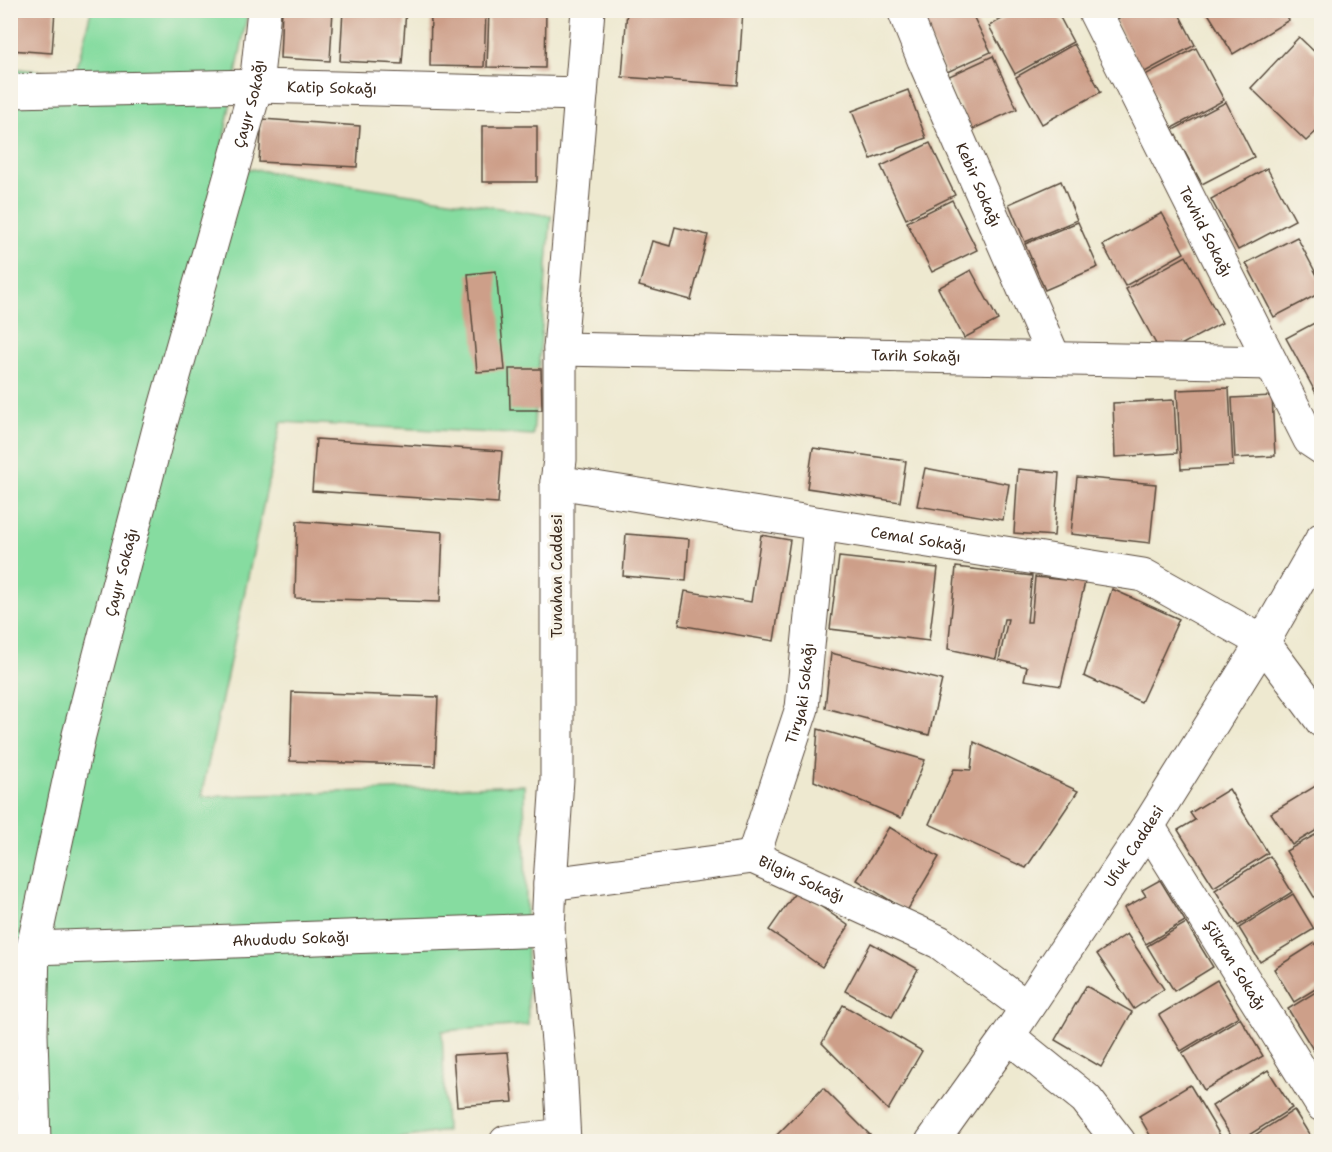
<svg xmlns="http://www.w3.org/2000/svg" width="1332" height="1152" viewBox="0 0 1332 1152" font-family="'Shantell Sans',sans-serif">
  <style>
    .green { fill: #86dca0; stroke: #60835f; stroke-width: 1.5 }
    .building { fill: #cd9f89 }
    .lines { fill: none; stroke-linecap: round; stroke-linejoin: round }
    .minor-casing { stroke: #564739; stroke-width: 35 }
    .minor { stroke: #fff; stroke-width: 33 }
    .labels { text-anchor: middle; stroke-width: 6; stroke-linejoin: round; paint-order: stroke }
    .street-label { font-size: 15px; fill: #3b2a1e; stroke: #f7f3e8 }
  </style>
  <rect width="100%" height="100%" fill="#f7f3e8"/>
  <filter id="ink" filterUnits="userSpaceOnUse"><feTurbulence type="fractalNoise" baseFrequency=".0167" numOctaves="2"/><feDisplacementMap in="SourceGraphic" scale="12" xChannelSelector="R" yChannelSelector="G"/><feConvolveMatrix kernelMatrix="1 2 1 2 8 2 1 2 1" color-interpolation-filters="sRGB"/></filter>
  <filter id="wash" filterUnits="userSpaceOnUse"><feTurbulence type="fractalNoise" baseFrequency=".008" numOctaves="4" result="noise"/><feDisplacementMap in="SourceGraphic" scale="24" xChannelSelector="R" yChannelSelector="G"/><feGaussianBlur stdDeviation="1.35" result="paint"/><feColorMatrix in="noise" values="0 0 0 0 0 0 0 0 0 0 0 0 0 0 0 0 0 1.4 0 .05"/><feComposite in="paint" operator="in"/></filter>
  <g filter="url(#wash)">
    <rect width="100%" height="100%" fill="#eee9d0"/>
    <path class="green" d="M91,11H248L219,164L551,216L533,435L281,422L201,797L524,785L528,1025L442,1031L446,1131L377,1142L11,1141L10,68L75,75Z"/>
    <g id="blocks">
      <g class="building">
        <path d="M10,10H55L52,53L10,50Z"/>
        <path d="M282,10H333L330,61L280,58Z"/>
        <path d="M343,10H406L402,64L340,61Z"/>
        <path d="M431,10H486L484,67L430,66Z"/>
        <path d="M489,10H546L545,68L487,67Z"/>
        <path d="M627,10H743L738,85L622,77Z"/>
        <path d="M917,10H970L991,52L945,73Z"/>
        <path d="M1018,10H1056L1073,42L1015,74L989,26Z"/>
        <path d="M1134,10H1177L1195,45L1143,73L1115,20Z"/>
        <path d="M1206,10H1283L1289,20L1233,54Z"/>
        <path d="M1299,37L1322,59V126L1306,141L1251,88Z"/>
        <path d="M1074,44L1101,92L1042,124L1016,77Z"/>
        <path d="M1196,48L1224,100L1172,128L1145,75Z"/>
        <path d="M993,56L1017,109L971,130L947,77Z"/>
        <path d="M908,90L926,138L871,159L852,111Z"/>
        <path d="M1226,102L1254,157L1202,184L1173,130Z"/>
        <path d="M262,119L360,126L357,167L259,162Z"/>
        <rect x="482" y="126" width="55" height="56"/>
        <path d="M930,143L955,195L906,219L881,166Z"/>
        <path d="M1267,168L1295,220L1238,250L1211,199Z"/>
        <path d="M1061,181L1077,220L1025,242L1009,204Z"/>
        <path d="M952,200L977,250L932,272L907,222Z"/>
        <path d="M1162,213L1184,253L1125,286L1103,245Z"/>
        <path d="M1078,222L1098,267L1045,290L1025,244Z"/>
        <path d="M675,227L708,235L691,300L639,286L652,241L670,246Z"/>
        <path d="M1297,237L1322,285V292L1274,317L1246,263Z"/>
        <path d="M1186,256L1222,323L1162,355L1126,289Z"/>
        <path d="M971,270L998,320L964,338L938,288Z"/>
        <path d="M496,271L505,370L477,372L468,274Z"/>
        <path d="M1322,319V396L1318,397L1286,338Z"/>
        <path d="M509,369H541L542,410H510Z"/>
        <path d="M1229,388L1233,466L1181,469L1177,390Z"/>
        <path d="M1272,396L1275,456L1235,458L1232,398Z"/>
        <path d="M1174,400L1177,453L1115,457L1113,403Z"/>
        <path d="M316,439L502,451L498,503L312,491Z"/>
        <path d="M813,448L906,461L900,502L807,488Z"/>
        <path d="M925,468L1009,484L1003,520L917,506Z"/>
        <path d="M1018,469L1059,473L1054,536L1014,533Z"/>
        <path d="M1077,477L1156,484L1150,543L1071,534Z"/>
        <path d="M297,521L443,532L440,602L295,598Z"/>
        <path d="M626,534L689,539L686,581L623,576Z"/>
        <path d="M761,535L790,540L774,641L679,625L685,591L751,602Z"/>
        <path d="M839,557L938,568L929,641L830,629Z"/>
        <path d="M956,567L1032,576L1027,622H1031L1035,577L1085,582L1061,686L1024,680L1027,667L999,660L1008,619H1004L996,659L948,649Z"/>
        <path d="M1112,589L1179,619L1141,702L1084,676Z"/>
        <path d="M831,653L942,680L929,735L825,708Z"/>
        <path d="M292,692L438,697L435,766L290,761Z"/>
        <path d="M818,729L925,760L901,818L814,781Z"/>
        <path d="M974,742L1078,791L1026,868L929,824L954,769L971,770Z"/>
        <path d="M1322,782V827L1292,845L1271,813Z"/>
        <path d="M1229,789L1268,853L1214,887L1178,830L1195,820L1190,813Z"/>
        <path d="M889,827L939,857L907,911L857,880Z"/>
        <path d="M1322,831V910L1286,851Z"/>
        <path d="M1270,856L1292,892L1238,926L1215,890Z"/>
        <path d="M1160,880L1185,921L1146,944L1124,908L1146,896L1142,890Z"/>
        <path d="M797,890L849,926L822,967L769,930Z"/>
        <path d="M1293,894L1314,929L1260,962L1239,928Z"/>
        <path d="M1186,923L1213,967L1174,991L1147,946Z"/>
        <path d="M1127,934L1164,989L1134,1009L1097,954Z"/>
        <path d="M871,943L918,969L892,1017L845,991Z"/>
        <path d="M1315,943L1322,953V985L1294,1002L1274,969Z"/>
        <path d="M1217,980L1239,1016L1181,1051L1159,1015Z"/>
        <path d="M1086,986L1132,1012L1101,1067L1055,1040Z"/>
        <path d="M1322,988V1053L1317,1056L1288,1009Z"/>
        <path d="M843,1005L922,1051L888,1110L822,1043Z"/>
        <path d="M1240,1018L1263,1056L1204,1090L1182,1053Z"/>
        <path d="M508,1052L513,1102L457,1106L453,1055Z"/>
        <path d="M1268,1070L1292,1108L1238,1142H1235L1212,1106Z"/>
        <path d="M1190,1085L1224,1142H1154L1139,1116Z"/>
        <path d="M823,1088L877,1142H770Z"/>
        <path d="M1294,1110L1314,1142H1244Z"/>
      </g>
    </g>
  </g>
  <g filter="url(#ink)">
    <use href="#blocks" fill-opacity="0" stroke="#564739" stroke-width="1.5"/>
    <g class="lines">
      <g class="minor-casing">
        <g id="minor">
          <path id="s1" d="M904,10L924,60L1054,358"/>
          <path id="s2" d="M1094,10L1310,440L1322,448"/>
          <path id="s3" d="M10,91L256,86L581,94"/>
          <path id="s4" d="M560,349L1271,363"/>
          <path id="s5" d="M557,482L1143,575L1263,642L1322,721"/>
          <path id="s6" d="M1148,826L1322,1105"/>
          <path id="s7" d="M753,857L802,708L820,524"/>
          <path id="s8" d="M550,884L753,857L939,942L1026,1007"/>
          <path id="s9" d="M33,948L548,930"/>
          <path d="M1008,1036L1086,1099L1119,1142"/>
          <path id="s10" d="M34,1142L31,1034L33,948L79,735L159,429L256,86L264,10"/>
          <path d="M506,1142L563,1135"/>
          <path d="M564,1142L560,1064L548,930L550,884L557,779V482L560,460V349L588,10"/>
          <path id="s11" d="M932,1142L1008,1036L1148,826L1263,642L1322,539"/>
        </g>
      </g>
      <use href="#minor" class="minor"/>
    </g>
  </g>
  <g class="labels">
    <g class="street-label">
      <text dy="5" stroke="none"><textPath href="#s3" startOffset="322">Katip Sokağı</textPath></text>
      <text dy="5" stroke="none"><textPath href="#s10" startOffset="1066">Çayır Sokağı</textPath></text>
      <text dy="5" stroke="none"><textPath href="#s1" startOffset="190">Kebir Sokağı</textPath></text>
      <text dy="5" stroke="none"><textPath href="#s2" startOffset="248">Tevhid Sokağı</textPath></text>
      <text dy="5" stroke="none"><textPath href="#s4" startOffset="356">Tarih Sokağı</textPath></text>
      <text dy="5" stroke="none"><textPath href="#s5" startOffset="366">Cemal Sokağı</textPath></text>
      <text dy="5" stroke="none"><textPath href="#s10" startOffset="580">Çayır Sokağı</textPath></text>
      <text transform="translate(557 576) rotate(-90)" y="5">Tunahan Caddesi</text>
      <text dy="5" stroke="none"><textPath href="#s7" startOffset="171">Tiryaki Sokağı</textPath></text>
      <text dy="5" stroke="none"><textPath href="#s11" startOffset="358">Ufuk Caddesi</textPath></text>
      <text dy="5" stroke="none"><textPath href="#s8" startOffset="258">Bilgin Sokağı</textPath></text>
      <text dy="5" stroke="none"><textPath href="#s9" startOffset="258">Ahududu Sokağı</textPath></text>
      <text dy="5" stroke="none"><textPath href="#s6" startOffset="164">Şükran Sokağı</textPath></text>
    </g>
  </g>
  <rect width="1332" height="1152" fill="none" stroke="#f7f3e8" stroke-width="36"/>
</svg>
